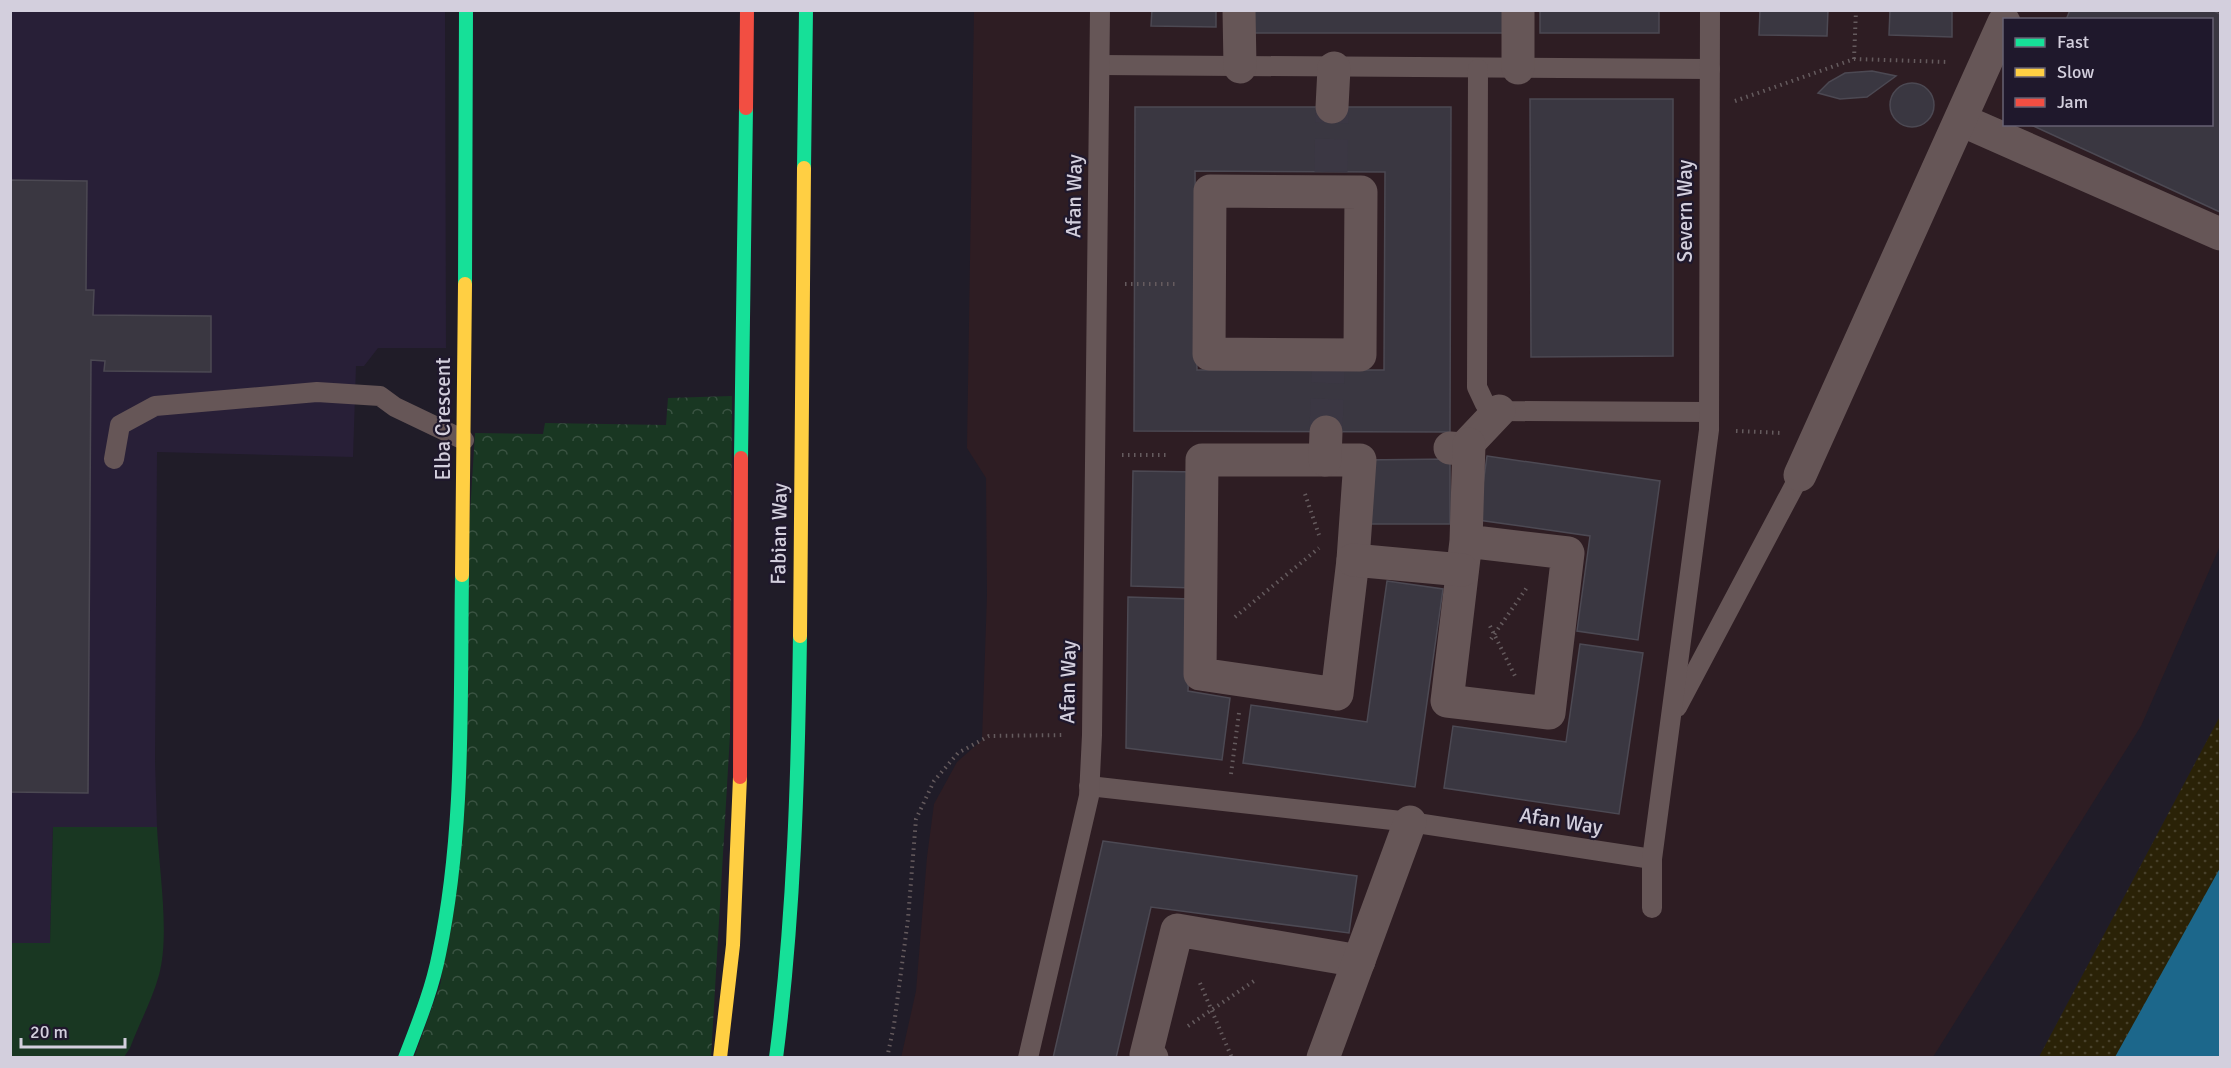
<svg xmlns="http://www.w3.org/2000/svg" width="2231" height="1068" viewBox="0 0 2231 1068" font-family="Signika,sans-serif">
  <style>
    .built { fill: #281f37 }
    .education { fill: #2e1d23; fill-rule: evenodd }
    .grass { fill: #193722 }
    .forest { fill: url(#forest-crowns) }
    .sand { fill: url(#sand-dots) }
    .water { fill: #1c678b }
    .building { fill: #3a3741; stroke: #4c4953; stroke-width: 1.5; fill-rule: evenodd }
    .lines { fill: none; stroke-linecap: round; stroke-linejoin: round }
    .street-tunnel { stroke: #3b3743; stroke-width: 33; stroke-dasharray: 33 16; stroke-linecap: butt }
    .path { stroke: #655b5e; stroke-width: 4; stroke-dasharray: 1.5 4.5; stroke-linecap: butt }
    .lane { stroke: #665657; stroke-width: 20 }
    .street { stroke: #665657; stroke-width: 33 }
    .fast { stroke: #16e098; stroke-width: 14 }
    .slow { stroke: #ffcf43; stroke-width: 14 }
    .jam { stroke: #f24e42; stroke-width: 14 }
    .labels { text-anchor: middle; stroke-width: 4.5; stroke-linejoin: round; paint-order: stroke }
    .street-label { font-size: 21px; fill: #d3cfdd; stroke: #1f182c }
  </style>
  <defs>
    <pattern id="forest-crowns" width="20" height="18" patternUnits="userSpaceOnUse" patternTransform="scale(1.5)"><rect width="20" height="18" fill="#193722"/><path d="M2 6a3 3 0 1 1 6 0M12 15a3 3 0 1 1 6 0" fill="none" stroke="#3a5342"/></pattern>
    <pattern id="sand-dots" width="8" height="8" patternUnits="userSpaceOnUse" patternTransform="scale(1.5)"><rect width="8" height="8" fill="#2a2207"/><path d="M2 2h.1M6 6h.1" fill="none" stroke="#48412b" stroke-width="1.8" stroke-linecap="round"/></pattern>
  </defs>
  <rect width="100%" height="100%" fill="#201c28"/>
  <path class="built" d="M11,11H445L446,348H378L364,366H356L353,457L157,452L155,761L157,827L53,828L50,943H11Z"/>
  <path class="education" d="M974,11H2220V546L2141,726L1933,1057L901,1058L916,991L927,857L934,804L957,762L982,740L987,595L986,478L967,448ZM2004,20H2212V124H2004Z"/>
  <path class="grass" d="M53,827H157C159,870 170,935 159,975C152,1000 139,1024 130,1048L124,1057H11V943H50Z"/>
  <path class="forest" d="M732,396L730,735L711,1057L414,1058L441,982L475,433L543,434L545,423L666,425L668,398Z"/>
  <path class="sand" d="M2220,716V1057H2039Z"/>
  <path class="water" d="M2220,868V1057H2115Z"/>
  <g class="building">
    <path d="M1152,10H1216V27L1151,26Z"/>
    <path d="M1252,10H1505V33H1251Z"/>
    <rect x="1540" y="10" width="119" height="23"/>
    <path d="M1760,10H1828L1827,36L1759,35Z"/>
    <path d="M1890,10H1952V37L1889,35Z"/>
    <path d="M2070,10H2212L2220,14V212L2029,124H2212V20H2066Z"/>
    <path d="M1872,71L1896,76L1867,97L1840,99L1818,93L1829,82L1845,73Z"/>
    <circle cx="1912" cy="105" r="22"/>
    <path d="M1530,99H1673V356L1531,357Z"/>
    <path d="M1135,107H1451L1450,432L1134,431ZM1195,171L1385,172L1384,370H1197Z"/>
    <path d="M10,180L87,181L86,290H94L93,315L211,316V372L104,371L105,361L91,360L88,793L10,792Z"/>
    <path d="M1487,456L1660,481L1638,640L1577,631L1590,536L1478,520Z"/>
    <path d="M1450,459V524H1362V460Z"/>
    <path d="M1133,471L1198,472L1195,588L1131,586Z"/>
    <path d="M1387,581L1443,589L1415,787L1243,763L1251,705L1367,722Z"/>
    <path d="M1128,597L1191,599L1188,691L1230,698L1222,760L1126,748Z"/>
    <path d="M1580,644L1643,653L1619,814L1444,788L1453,726L1566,742Z"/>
    <path d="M1103,841L1357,876L1349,933L1151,907L1116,1058H1053Z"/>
  </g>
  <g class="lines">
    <g class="street-tunnel">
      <path d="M1331,172L1332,107"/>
      <path d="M1326,432L1328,370"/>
    </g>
    <g class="path">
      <path d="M1854,59L1856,10"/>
      <path d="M1735,101L1854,59L1949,62"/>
      <path d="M1125,284H1177"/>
      <path d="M1736,431L1782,433"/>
      <path d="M1122,455H1169"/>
      <path d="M1305,494L1319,535"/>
      <path d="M1235,617L1319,548"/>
      <path d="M1490,626L1515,676"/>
      <path d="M1491,639L1528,586"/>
      <path d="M1231,774L1239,713"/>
      <path d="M1200,983L1232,1058"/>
      <path d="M1188,1026L1257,979"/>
      <path d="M887,1058L894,1025L908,919L916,819L934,781L958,753L989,736L1065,735"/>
    </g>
    <g class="lane">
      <path d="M1100,65L1710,69"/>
      <path d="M1478,69L1477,387L1485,404L1499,411L1709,412"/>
      <path d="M114,459L120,425L155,406L317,392L380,396L395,407L464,440"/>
      <path d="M1677,707L1800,475"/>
      <path d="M1089,786L1410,822L1652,859"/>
      <path d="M1652,908V859L1709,430L1710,10"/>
      <path d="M1028,1058L1089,796L1092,735L1100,10"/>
    </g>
    <g class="street">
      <path d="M1239,10L1240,67"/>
      <path d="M1518,10V68"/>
      <path d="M1332,107L1334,68"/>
      <path d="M1961,120L2220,234"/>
      <path d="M1210,191L1361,192L1360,355L1209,354Z"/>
      <path d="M1450,448L1463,449L1499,411"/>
      <path d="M1202,460H1360L1353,560L1337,694L1200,674Z"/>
      <path d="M1325,460L1326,432"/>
      <path d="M1800,475L2004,22"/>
      <path d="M1466,541L1568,553L1549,713L1447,701L1466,541L1469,444"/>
      <path d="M1353,560L1462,570"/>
      <path d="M1152,1058L1146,1055L1177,930L1359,961"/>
      <path d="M1323,1058L1410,822"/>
    </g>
    <g class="fast">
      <path d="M804,168L806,10"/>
      <path d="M465,284L466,10"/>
      <path d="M741,458L746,108"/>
      <path d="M405,1058C418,1024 432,990 439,954C465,830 460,701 462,575"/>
      <path d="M776,1058C794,918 798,777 800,636"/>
    </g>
    <g class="slow">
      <path d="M462,575L465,284"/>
      <path d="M800,636L804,168"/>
      <path d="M720,1058L733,945L740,777"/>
    </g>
    <g class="jam">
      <path d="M746,108L747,10"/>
      <path d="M740,777L741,458"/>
    </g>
  </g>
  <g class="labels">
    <g class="street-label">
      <text transform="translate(1074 196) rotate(-89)" y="7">Afan Way</text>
      <text transform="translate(1685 211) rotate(-90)" y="7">Severn Way</text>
      <text transform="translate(443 419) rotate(-90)" y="7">Elba Crescent</text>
      <text transform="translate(779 534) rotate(-89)" y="7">Fabian Way</text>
      <text transform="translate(1068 682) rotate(-89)" y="7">Afan Way</text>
      <text transform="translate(1561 821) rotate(9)" y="7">Afan Way</text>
    </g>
  </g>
  <rect width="2231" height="1068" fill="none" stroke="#d3cfdd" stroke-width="24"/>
  <rect x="2003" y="18" width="210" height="108" fill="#1f182c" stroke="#676173" stroke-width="1.5"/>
  <rect x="2015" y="38" width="30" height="9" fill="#16e098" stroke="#676173" stroke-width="1.5"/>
  <text x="2057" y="48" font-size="18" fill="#d3cfdd">Fast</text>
  <rect x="2015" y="68" width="30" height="9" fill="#ffcf43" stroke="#676173" stroke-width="1.5"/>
  <text x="2057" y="78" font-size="18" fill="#d3cfdd">Slow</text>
  <rect x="2015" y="98" width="30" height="9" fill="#f24e42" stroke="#676173" stroke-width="1.5"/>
  <text x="2057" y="108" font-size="18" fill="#d3cfdd">Jam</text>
  <path d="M21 1038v9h104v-9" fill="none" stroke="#d3cfdd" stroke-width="3"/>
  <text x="30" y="1038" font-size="18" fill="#d3cfdd" stroke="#1f182c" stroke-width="4.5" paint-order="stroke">20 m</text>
</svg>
